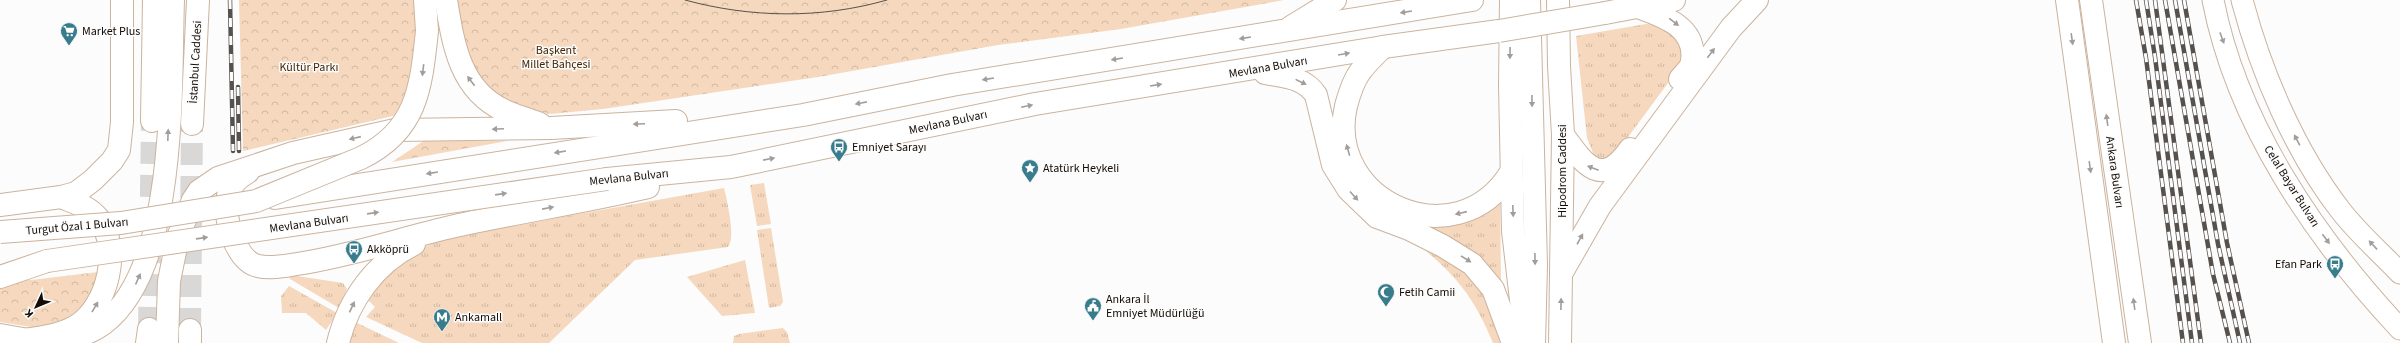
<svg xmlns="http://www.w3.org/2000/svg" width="2400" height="343" viewBox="0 0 2400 343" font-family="'Source Sans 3',sans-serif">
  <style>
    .grass { fill: url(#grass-tufts) }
    .forest { fill: url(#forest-crowns) }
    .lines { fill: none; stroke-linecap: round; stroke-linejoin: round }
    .trunk-tunnel { stroke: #d9d8d7; stroke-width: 22; stroke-dasharray: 22 11; stroke-linecap: butt }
    .secondary-casing { stroke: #cbb39e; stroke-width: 23 }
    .primary-casing { stroke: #cbb39e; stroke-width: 24 }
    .trunk-casing { stroke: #cbb39e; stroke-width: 24 }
    .secondary { stroke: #fff; stroke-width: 21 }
    .primary { stroke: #fff; stroke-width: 22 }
    .trunk { stroke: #fff; stroke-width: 22 }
    .tram { stroke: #57514d; stroke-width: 1 }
    .rail-casing { stroke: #57514d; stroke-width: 4.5 }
    .rail { stroke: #fcfcfc; stroke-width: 3; stroke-dasharray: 9; stroke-linecap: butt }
    .trunk-bridge-casing { stroke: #cbb39e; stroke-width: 24; stroke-linecap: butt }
    .trunk-bridge { stroke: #fff; stroke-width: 22 }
    .oneway { fill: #a19d9b }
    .labels { text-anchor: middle; stroke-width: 3; stroke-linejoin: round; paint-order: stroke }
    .poi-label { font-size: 12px; fill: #130b05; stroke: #fcfcfc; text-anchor: start }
    .park-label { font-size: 12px; fill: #432502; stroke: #fcfcfc }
    .street-label { font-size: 12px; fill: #130b05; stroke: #fcfcfc }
  </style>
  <defs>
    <pattern id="grass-tufts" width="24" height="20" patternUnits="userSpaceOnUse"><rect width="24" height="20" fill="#f5d8bd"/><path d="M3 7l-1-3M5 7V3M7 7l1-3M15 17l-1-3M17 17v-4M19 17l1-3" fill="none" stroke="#d1b8a1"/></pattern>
    <pattern id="forest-crowns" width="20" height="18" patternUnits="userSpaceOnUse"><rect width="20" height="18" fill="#f5d8bd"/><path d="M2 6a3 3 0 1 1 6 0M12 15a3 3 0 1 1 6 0" fill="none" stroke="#d1b8a1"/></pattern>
  </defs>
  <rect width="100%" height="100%" fill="#fcfcfc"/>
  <g class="grass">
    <path d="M1646,24C1670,24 1675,35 1684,54L1682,64L1617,152L1605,160L1595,158L1587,138L1576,36Z"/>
    <path d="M764,183L771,224L757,226L750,185Z"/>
    <path d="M724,188C727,200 736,238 728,247L635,260L549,343H422L366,317L375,307L366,298L380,278L418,249L437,242L485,231Z"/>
    <path d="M1500,199L1501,283L1423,227C1462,225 1468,222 1500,199Z"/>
    <path d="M771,228L783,302L780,306L769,308L757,230Z"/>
    <path d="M1420,246L1466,270L1492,305L1501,343H1493C1475,299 1457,276 1420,246Z"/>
    <path d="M745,260L755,313L722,316L687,277Z"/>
    <path d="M290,275L343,283L347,289L339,308L290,279Z"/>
    <path d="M289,286L337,313L326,330L306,313H282L281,296Z"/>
    <path d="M353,321L399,343H346Z"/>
    <path d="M783,328L787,332L790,343H733L734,336L739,334Z"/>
  </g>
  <g class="forest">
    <path d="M239,0H417V33L413,73L401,114L243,151Z"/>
    <path d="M455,0H1284L1121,29L998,45L818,77L603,109L550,114L525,110L503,100L484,84L471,66Z"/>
    <path d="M425,140L507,141L392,162Z"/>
    <path d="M98,272L92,296L78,314L44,329L0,322V278L31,280Z"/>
  </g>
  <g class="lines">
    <g class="trunk-tunnel">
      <path d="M149,329L152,121"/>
      <path d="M190,330L192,124"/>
    </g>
    <g class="secondary-casing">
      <g id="secondary">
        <path d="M2213,0C2237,124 2315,238 2400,329"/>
        <path d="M2242,0C2261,72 2295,152 2341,211C2358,233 2381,253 2400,273"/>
      </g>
    </g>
    <g class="primary-casing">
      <g id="primary">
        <path d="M1529,0L1536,265L1534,343"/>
        <path d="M1558,0L1559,66L1563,135L1560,343"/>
        <path d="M2067,0L2114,343"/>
        <path d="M2091,0L2140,343"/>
      </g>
    </g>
    <g class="trunk-casing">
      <g id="trunk">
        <path d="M425,0L427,31"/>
        <path d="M446,0C453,42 459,89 503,110C515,116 528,119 540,124"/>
        <path d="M1511,0L1510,85L1513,231L1526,343"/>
        <path d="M1638,7C1663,16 1697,27 1692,61C1692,67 1684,74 1680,79"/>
        <path d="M1605,13L1674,0"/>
        <path d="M1291,27L1335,0"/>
        <path d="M1383,47C1375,55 1366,63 1360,72C1353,81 1349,95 1346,106C1324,202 1457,261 1511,172"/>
        <path d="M1265,73C1285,77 1304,77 1316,95L1333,165L1348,189L1377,217L1409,229L1443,246L1472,264L1493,289L1513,343"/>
        <path d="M152,121L154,0"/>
        <path d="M192,124L198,0"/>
        <path d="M1563,135C1584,164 1601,190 1630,149"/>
        <path d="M248,172C231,182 226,192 227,211C227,228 239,262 258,266C270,269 284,266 297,264C351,256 402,238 455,226C519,212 584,202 648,187"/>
        <path d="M607,179L731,167L1035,104L1383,47L1499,31"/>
        <path d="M275,198L803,115L952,85L1472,0"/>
        <path d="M0,205L61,197L76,193L93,180L112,161L119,150L122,122V0"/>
        <path d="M1561,274L1600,206L1731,28L1757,0"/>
        <path d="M0,277L47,261"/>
        <path d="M0,335L40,342"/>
        <path d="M25,340C42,337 63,335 78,325C108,305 122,247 98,218C88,206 75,203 61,197"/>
        <path d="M56,343C73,339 89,334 103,324C178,268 170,86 173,0"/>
        <path d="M147,343L149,329"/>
        <path d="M167,343L169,281L178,237L193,200L199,191L218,178L293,153L395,130L551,128L676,121"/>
        <path d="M190,343V330"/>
        <path d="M338,343C348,301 375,263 414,244"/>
      </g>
    </g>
    <use href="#secondary" class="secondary"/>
    <use href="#primary" class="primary"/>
    <use href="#trunk" class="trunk"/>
    <path class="tram" d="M685,0C751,18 821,19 887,0"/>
    <g class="rail-casing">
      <g id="rail">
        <path d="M230,0L233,151"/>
        <path d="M2136,0L2146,58L2183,343"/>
        <path d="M2146,0L2155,57L2192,343"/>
        <path d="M2155,0L2201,343"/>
        <path d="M2165,0L2213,274L2230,343"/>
        <path d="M2175,0L2218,244L2240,343"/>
        <path d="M2184,0L2227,243L2249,343"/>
        <path d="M238,87L239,151"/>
      </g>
    </g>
    <use href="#rail" class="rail"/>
    <g class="trunk-bridge-casing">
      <g id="trunk-bridge">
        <path d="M1499,31L1605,13"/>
        <path d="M0,232L121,223L256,201L361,158C417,131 421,88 427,31"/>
        <path d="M47,261L607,179"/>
      </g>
    </g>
    <use href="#trunk-bridge" class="trunk-bridge"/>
  </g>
  <defs><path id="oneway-solid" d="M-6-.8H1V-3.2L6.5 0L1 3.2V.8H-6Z"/></defs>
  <g class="oneway">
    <use href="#oneway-solid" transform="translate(1406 12) rotate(171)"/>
    <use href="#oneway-solid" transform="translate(1674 22) rotate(37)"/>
    <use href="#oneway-solid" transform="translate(1245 38) rotate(171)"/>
    <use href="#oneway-solid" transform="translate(2222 38) rotate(70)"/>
    <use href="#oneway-solid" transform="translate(2072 39) rotate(82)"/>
    <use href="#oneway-solid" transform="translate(1510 53) rotate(91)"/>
    <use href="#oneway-solid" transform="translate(1711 53) rotate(-53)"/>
    <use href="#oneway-solid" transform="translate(1344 54) rotate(-10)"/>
    <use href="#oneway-solid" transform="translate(1117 59) rotate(171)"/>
    <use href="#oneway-solid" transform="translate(423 70) rotate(97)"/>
    <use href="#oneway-solid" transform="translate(988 79) rotate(171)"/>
    <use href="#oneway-solid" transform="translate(471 81) rotate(-127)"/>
    <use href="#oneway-solid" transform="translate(1301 82) rotate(26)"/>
    <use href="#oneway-solid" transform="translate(1156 85) rotate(-9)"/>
    <use href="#oneway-solid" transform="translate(1532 101) rotate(89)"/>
    <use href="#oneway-solid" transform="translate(861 103) rotate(169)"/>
    <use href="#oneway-solid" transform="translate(1027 106) rotate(-12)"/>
    <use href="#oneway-solid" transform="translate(2107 120) rotate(-98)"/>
    <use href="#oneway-solid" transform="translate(639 124) rotate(177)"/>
    <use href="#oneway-solid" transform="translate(498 129) rotate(178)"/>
    <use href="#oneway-solid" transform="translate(168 135) rotate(-88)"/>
    <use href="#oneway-solid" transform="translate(355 138) rotate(167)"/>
    <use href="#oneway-solid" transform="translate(2297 140) rotate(-118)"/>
    <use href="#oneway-solid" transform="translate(1348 150) rotate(-106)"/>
    <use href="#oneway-solid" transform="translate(560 152) rotate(171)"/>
    <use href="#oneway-solid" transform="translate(769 159) rotate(-11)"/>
    <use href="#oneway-solid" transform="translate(2090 167) rotate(82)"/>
    <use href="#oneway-solid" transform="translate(1593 168) rotate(-159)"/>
    <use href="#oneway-solid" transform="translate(432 173) rotate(171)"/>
    <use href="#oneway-solid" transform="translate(501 194) rotate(-8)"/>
    <use href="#oneway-solid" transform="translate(1354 196) rotate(48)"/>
    <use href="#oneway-solid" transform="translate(548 208) rotate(-11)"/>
    <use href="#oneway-solid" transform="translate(1513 211) rotate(88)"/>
    <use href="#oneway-solid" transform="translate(373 213) rotate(-8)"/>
    <use href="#oneway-solid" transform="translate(1461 213) rotate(167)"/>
    <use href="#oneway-solid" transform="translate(202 238) rotate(-8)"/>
    <use href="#oneway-solid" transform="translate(1580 239) rotate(-61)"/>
    <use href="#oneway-solid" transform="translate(2326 239) rotate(53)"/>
    <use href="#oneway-solid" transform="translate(2373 245) rotate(-133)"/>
    <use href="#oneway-solid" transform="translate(1466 259) rotate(32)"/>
    <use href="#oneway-solid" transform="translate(1535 259) rotate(89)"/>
    <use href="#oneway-solid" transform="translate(138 279) rotate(-66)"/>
    <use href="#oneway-solid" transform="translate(1561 304) rotate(-89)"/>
    <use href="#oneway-solid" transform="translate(2134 304) rotate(-98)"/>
    <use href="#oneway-solid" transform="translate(95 307) rotate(-60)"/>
    <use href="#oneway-solid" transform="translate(352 307) rotate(-65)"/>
  </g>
  <defs>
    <g id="supermarket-pin" transform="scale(0.9)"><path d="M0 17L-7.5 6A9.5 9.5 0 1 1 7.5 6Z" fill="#397d8d" stroke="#fcfcfc"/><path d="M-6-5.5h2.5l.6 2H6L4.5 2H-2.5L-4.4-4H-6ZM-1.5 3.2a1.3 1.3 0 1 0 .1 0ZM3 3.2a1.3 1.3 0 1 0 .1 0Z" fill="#fff"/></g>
    <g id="bus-pin" transform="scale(0.9)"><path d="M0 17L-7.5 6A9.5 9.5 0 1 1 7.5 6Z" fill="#397d8d" stroke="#fcfcfc"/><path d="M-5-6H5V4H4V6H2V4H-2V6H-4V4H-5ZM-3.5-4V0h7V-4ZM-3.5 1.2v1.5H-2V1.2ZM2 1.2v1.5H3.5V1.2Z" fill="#fff"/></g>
    <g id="sight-pin" transform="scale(0.9)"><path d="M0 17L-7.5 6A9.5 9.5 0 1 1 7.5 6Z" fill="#397d8d" stroke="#fcfcfc"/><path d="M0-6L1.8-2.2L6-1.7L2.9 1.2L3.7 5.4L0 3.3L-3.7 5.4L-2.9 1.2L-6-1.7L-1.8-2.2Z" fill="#fff"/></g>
    <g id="mosque-pin" transform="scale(0.9)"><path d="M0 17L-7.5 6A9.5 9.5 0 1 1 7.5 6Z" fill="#397d8d" stroke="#fcfcfc"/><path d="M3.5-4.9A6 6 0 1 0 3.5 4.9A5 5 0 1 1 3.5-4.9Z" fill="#fff"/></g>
    <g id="civic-pin" transform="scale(0.9)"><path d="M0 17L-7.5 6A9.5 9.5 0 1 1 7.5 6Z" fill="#397d8d" stroke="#fcfcfc"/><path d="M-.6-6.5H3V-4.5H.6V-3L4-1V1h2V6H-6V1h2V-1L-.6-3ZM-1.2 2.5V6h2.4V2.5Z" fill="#fff"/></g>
    <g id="metro-pin" transform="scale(0.9)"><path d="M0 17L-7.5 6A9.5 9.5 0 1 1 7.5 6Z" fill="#397d8d" stroke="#fcfcfc"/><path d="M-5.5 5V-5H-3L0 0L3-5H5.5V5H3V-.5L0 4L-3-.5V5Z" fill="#fff"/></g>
  </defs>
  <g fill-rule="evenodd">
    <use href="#supermarket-pin" x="69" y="31"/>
    <use href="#bus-pin" x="839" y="147"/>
    <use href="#sight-pin" x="1030" y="168"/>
    <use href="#bus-pin" x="354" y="249"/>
    <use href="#bus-pin" x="2335" y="264"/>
    <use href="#mosque-pin" x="1386" y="292"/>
    <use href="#civic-pin" x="1093" y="306"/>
    <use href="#metro-pin" x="442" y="317"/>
  </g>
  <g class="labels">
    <g class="poi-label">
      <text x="82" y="35">Market Plus</text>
      <text x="852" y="151">Emniyet Sarayı</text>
      <text x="1043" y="172">Atatürk Heykeli</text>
      <text x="367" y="253">Akköprü</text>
      <text x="2322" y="268" text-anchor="end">Efan Park</text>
      <text x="1399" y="296">Fetih Camii</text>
      <text x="1106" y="303">Ankara İl<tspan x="1106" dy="14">Emniyet Müdürlüğü</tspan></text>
      <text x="455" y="321">Ankamall</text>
    </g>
    <g class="park-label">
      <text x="556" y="54">Başkent<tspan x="556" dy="14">Millet Bahçesi</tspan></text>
      <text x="309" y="71">Kültür Parkı</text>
    </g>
    <g class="street-label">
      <text transform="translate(195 62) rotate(-87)" y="4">İstanbul Caddesi</text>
      <text transform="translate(1268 67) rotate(-10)" y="4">Mevlana Bulvarı</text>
      <text transform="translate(948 122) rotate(-12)" y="4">Mevlana Bulvarı</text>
      <text transform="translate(1562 171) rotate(-90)" y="4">Hipodrom Caddesi</text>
      <text transform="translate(2115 172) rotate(82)" y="4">Ankara Bulvarı</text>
      <text transform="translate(629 177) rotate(-6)" y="4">Mevlana Bulvarı</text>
      <text transform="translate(2292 186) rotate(58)" y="4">Celal Bayar Bulvarı</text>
      <text transform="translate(309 223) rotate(-8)" y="4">Mevlana Bulvarı</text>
      <text transform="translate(77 226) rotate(-5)" y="4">Turgut Özal 1 Bulvarı</text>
    </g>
  </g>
  <g transform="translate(36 307) rotate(226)" stroke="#fcfcfc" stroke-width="3" paint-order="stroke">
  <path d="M0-3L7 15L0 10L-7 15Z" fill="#130b05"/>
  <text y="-6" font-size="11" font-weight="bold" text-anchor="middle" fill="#130b05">K</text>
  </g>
</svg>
